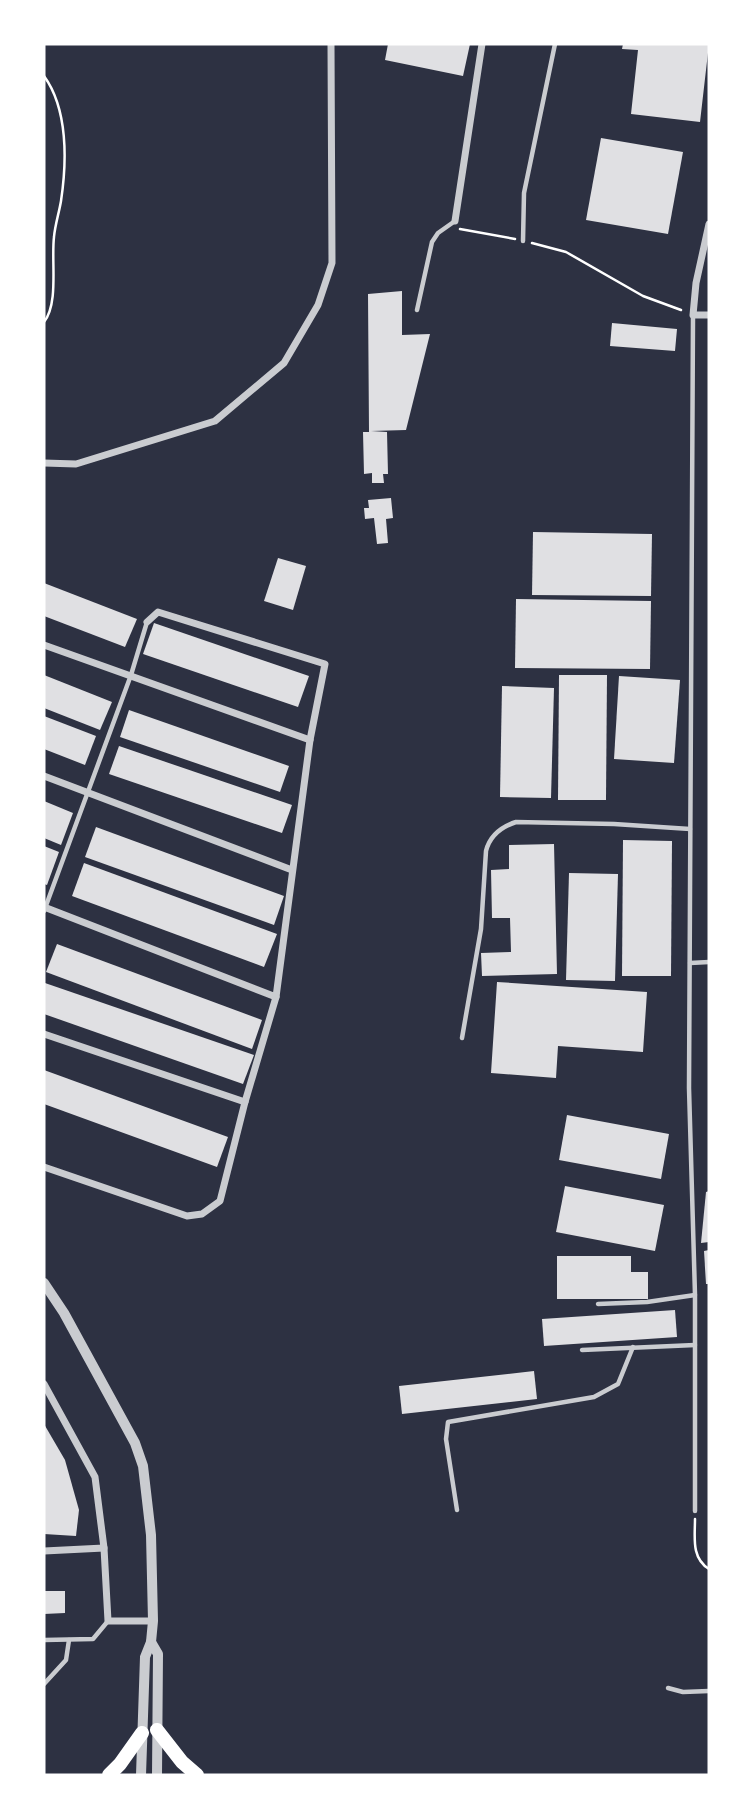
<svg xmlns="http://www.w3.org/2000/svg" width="753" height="1819" viewBox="0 0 753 1819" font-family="Karla,sans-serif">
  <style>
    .building { fill: #e0e0e3 }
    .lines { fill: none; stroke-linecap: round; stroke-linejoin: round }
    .path { stroke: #fff; stroke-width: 2.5 }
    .service { stroke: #caccd0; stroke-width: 4.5 }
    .minor { stroke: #caccd0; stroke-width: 7 }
    .tertiary { stroke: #caccd0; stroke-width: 10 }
    .primary { stroke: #fff; stroke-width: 14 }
  </style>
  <rect width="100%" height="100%" fill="#2d3142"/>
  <g class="building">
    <path d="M388,44H470L463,76L385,60Z"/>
    <path d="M623,44H709L700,122L631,114L638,50L622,49Z"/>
    <path d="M601,138L683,152L668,234L586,220Z"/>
    <path d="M402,291V335L430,334L406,430L371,431L387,432L388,474H383L384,483H372V473L364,474L363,432H369L368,294Z"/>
    <path d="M612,323L677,329L675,351L610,346Z"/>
    <path d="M391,498L393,518L386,519L388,543L377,544L374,518L365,519L364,508H369L368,500Z"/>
    <path d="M533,532L652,534L651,596L532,595Z"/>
    <path d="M278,558L306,566L293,610L264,601Z"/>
    <path d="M44,583L137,619L125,647L44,616Z"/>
    <path d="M516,599L651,601L650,669L515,668Z"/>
    <path d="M154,623L309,676L298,707L143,654Z"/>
    <path d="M44,675L112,702L100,730L44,708Z"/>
    <path d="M559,675H607L606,800H558Z"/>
    <path d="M619,676L680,680L674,763L614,759Z"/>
    <path d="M502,686L554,688L551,798L500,797Z"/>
    <path d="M129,710L289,766L280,792L120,737Z"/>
    <path d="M44,716L96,736L85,765L44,749Z"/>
    <path d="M119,746L292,805L282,833L109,774Z"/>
    <path d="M44,801L73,813L61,845L44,838Z"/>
    <path d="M96,827L284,896L274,925L85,857Z"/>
    <path d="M623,840L672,841L671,976H622Z"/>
    <path d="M554,844L557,974L482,976L481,953L511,952L510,918H492L491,870L509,869V845Z"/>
    <path d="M44,846L59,852L47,885L44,884Z"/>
    <path d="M84,863L277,934L264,967L72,896Z"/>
    <path d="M569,873L618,874L615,981L566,980Z"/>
    <path d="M57,944L262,1020L252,1049L46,972Z"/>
    <path d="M497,982L647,992L643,1052L558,1046L556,1078L491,1073Z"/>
    <path d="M45,983L254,1055L243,1084L44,1014Z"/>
    <path d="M44,1070L228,1137L217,1167L44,1104Z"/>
    <path d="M567,1115L669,1134L661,1179L559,1160Z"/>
    <path d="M565,1186L664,1205L655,1251L556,1232Z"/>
    <path d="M709,1191V1242L701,1243L706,1192Z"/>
    <path d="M709,1250V1284H706L704,1251Z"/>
    <path d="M557,1256H631V1272H648V1299H557Z"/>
    <path d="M675,1310L677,1337L544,1346L542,1319Z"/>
    <path d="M534,1371L537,1399L402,1414L399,1386Z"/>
    <path d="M44,1424L65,1460L79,1510L76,1536L44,1534Z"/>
    <path d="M44,1591H65V1613L44,1614Z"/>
  </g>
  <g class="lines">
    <g class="path">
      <path d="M44,76C68,109 67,161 61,201C59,213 55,225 54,237C51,261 59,303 44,322"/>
      <path d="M460,229L515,239"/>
      <path d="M532,243L566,252L643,296L681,310"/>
      <path d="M695,1519C695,1537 691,1558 709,1569"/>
    </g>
    <g class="service">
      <path d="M523,241L524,193L555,44"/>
      <path d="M417,310L432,242L438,233L455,221"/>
      <path d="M693,316L689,1088L695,1295V1511"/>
      <path d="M44,911L131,675L147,622"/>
      <path d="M690,963L709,962"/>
      <path d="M462,1038L481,929L486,851C490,835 501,827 516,822L614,824L690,829"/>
      <path d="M598,1304L647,1302L695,1295"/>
      <path d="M582,1350L695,1345"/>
      <path d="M457,1510L446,1439L448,1422L594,1397L618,1384L633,1347"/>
      <path d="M44,1640L93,1639L108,1621"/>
      <path d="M44,1684L66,1660L69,1640"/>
      <path d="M668,1688L683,1692L709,1691"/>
    </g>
    <g class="minor">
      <path d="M455,221L482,44"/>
      <path d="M709,224L696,283L693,315H709"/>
      <path d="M44,463L76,464L215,421L284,363L318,305L332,263L331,44"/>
      <path d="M44,645L310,740"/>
      <path d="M44,776L292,870"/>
      <path d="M44,907L276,997"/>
      <path d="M44,1034L245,1102"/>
      <path d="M44,1167L187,1216L202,1214L220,1201L245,1102L276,997L310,740L325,664L158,612L147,622"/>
      <path d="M44,1384L95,1477L104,1548L108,1621H153"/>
      <path d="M44,1551L104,1548"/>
    </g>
    <g class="tertiary">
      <path d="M44,1283L64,1313L135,1443L143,1466L151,1535L153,1621L151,1642L145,1657L141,1775"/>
      <path d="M151,1642L158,1654L157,1775"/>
    </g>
    <g class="primary">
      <path d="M157,1730L182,1762L197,1775"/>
      <path d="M109,1775L120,1764L142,1733"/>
    </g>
  </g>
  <rect width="753" height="1819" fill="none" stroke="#ffffff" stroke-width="91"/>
</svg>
